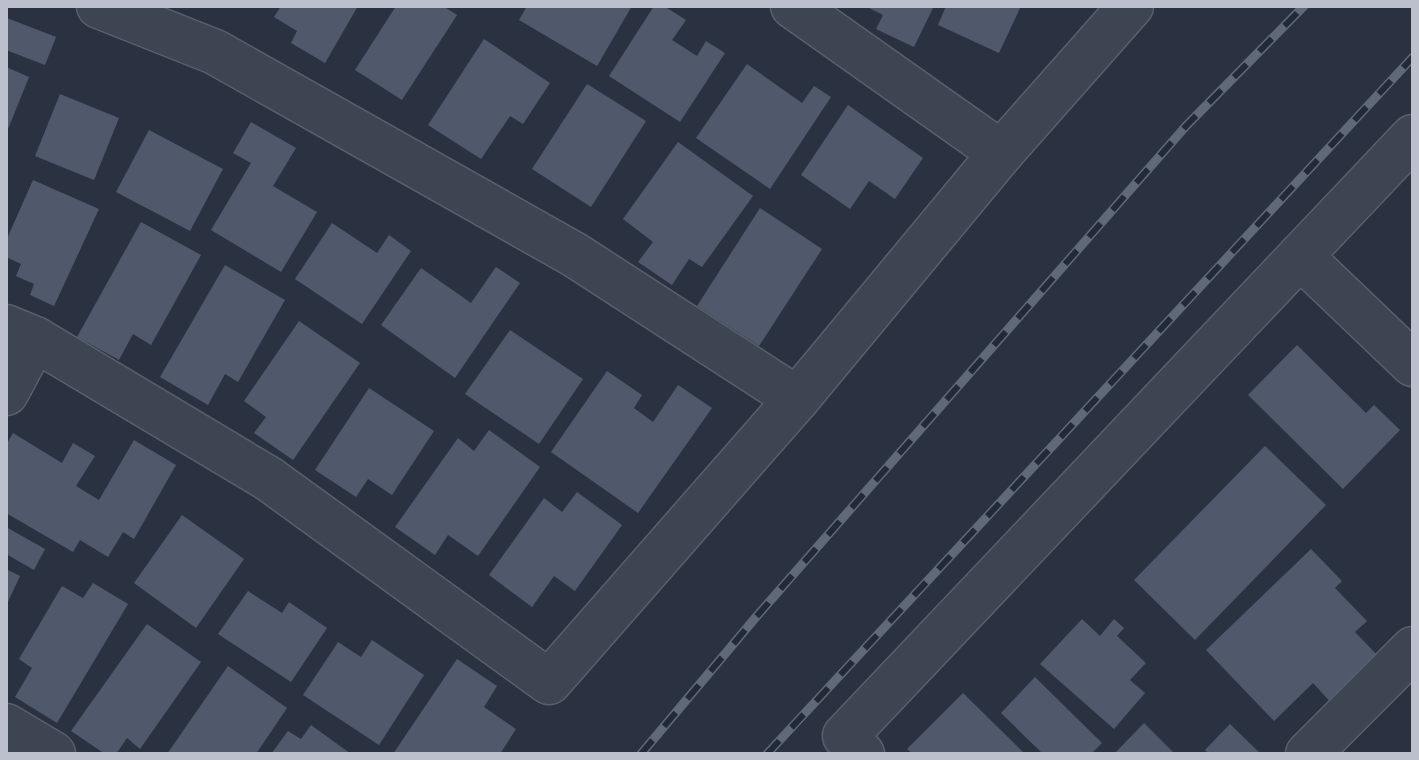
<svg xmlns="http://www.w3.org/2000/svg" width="1419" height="760" viewBox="0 0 1419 760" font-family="'Roboto Condensed',sans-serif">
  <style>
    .building { fill: #50596b }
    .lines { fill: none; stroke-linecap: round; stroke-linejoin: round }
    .street-casing { stroke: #59606c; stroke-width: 47 }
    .street { stroke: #3e4552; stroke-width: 44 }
    .rail-casing { stroke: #606978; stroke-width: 9 }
    .rail { stroke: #222a37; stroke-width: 6; stroke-dasharray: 18; stroke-linecap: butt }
  </style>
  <rect width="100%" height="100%" fill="#2a3242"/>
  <g class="building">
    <path d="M281,6H358L325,63L291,43L297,31L274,17Z"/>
    <path d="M396,6H443L457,15L402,100L355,70Z"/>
    <path d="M527,6H632L597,66L519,20Z"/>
    <path d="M654,6H664L686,20L672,40L697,56L706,41L725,53L680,122L609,76Z"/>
    <path d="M865,6H934L914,47L876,29L883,15Z"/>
    <path d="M946,6H1021L999,53L938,25Z"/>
    <path d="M7,18L56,37L45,65L6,50Z"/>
    <path d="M484,39L550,83L523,124L510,116L481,159L428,125Z"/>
    <path d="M747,64L802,103L814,86L831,97L770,189L696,138Z"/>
    <path d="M6,67L29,77L6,134Z"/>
    <path d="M587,84L646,121L591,207L532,169Z"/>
    <path d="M60,94L119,118L94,180L35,156Z"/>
    <path d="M848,105L923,158L895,199L869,181L850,209L801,175Z"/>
    <path d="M251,122L296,148L273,186L317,212L281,272L211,230L251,163L233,153Z"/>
    <path d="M149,130L223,169L190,231L116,192Z"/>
    <path d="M678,142L753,196L702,267L689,259L672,285L638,262L653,242L623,219Z"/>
    <path d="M33,180L99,209L54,306L30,295L34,284L16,276L21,264L6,257V241Z"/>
    <path d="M760,208L822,249L759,346L697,306Z"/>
    <path d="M141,222L201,255L151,345L133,334L119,360L77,337Z"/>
    <path d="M332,223L377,253L389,235L411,251L362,324L295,279Z"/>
    <path d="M225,265L285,300L238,382L225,374L208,405L160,377Z"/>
    <path d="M496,267L520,283L455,378L381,325L421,268L471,303Z"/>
    <path d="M299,321L360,363L293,460L254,433L266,417L244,401Z"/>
    <path d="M510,330L583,379L539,444L465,394Z"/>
    <path d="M1297,345L1366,413L1374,405L1400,430L1343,489L1248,395Z"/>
    <path d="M607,371L642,395L634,408L653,422L678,385L712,408L638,513L551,452Z"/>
    <path d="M369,388L434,431L392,495L368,479L356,497L315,470Z"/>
    <path d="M489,430L540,467L478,556L448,535L435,555L395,527L458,438L474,451Z"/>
    <path d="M13,433L62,463L73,443L95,456L76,486L99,500L134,440L176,465L134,539L123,532L108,557L80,540L73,552L6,513V445Z"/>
    <path d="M1265,446L1326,505L1195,640L1134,580Z"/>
    <path d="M577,492L622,525L575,591L554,576L532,607L489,575L544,498L562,512Z"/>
    <path d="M182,515L244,559L196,628L134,583Z"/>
    <path d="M6,527L45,549L34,570L6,554Z"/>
    <path d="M1311,549L1342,581L1335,588L1367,621L1355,632L1381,659L1333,705L1313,683L1274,721L1206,650Z"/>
    <path d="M6,569L20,576L6,606Z"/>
    <path d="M93,583L128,604L57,723L15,697L32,668L19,659L62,586L83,598Z"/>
    <path d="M248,591L282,613L289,602L327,628L291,682L218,634Z"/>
    <path d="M1082,619L1100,636L1114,619L1124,628L1117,636L1146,663L1130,680L1145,693L1114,729L1040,664Z"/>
    <path d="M147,624L201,662L140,749L127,738L116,754H105L71,731Z"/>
    <path d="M372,640L424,675L379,745L303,695L338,642L361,657Z"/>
    <path d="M457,659L497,686L484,707L516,729L500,754H393Z"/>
    <path d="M228,666L287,708L256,754H167Z"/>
    <path d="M1035,677L1102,743L1091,754H1043L1001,713Z"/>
    <path d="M963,693L1025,754H913L907,749Z"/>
    <path d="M1144,723L1175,754H1114Z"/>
    <path d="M1230,724L1261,754H1209L1205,750Z"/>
    <path d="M311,725L351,754H271L288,731L301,739Z"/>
  </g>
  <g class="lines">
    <g class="street-casing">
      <g id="street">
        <path d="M99,6L215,52L575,255L797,399"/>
        <path d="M793,6L1001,153"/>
        <path d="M1300,256L1413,364"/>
        <path d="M6,327L35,339L269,479L549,682L797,399L1001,153L1131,6"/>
        <path d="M6,393L35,339"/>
        <path d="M6,726L53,754"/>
        <path d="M862,754L845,736L1413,137"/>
        <path d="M1308,754L1413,649"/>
      </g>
    </g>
    <use href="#street" class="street"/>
    <g class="rail-casing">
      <g id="rail">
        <path d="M641,754L756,617L1186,126L1304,6"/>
        <path d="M767,754L1413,57"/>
      </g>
    </g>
    <use href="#rail" class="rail"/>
  </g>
  <rect width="1419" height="760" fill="none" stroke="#bbc0cc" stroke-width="16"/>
</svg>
